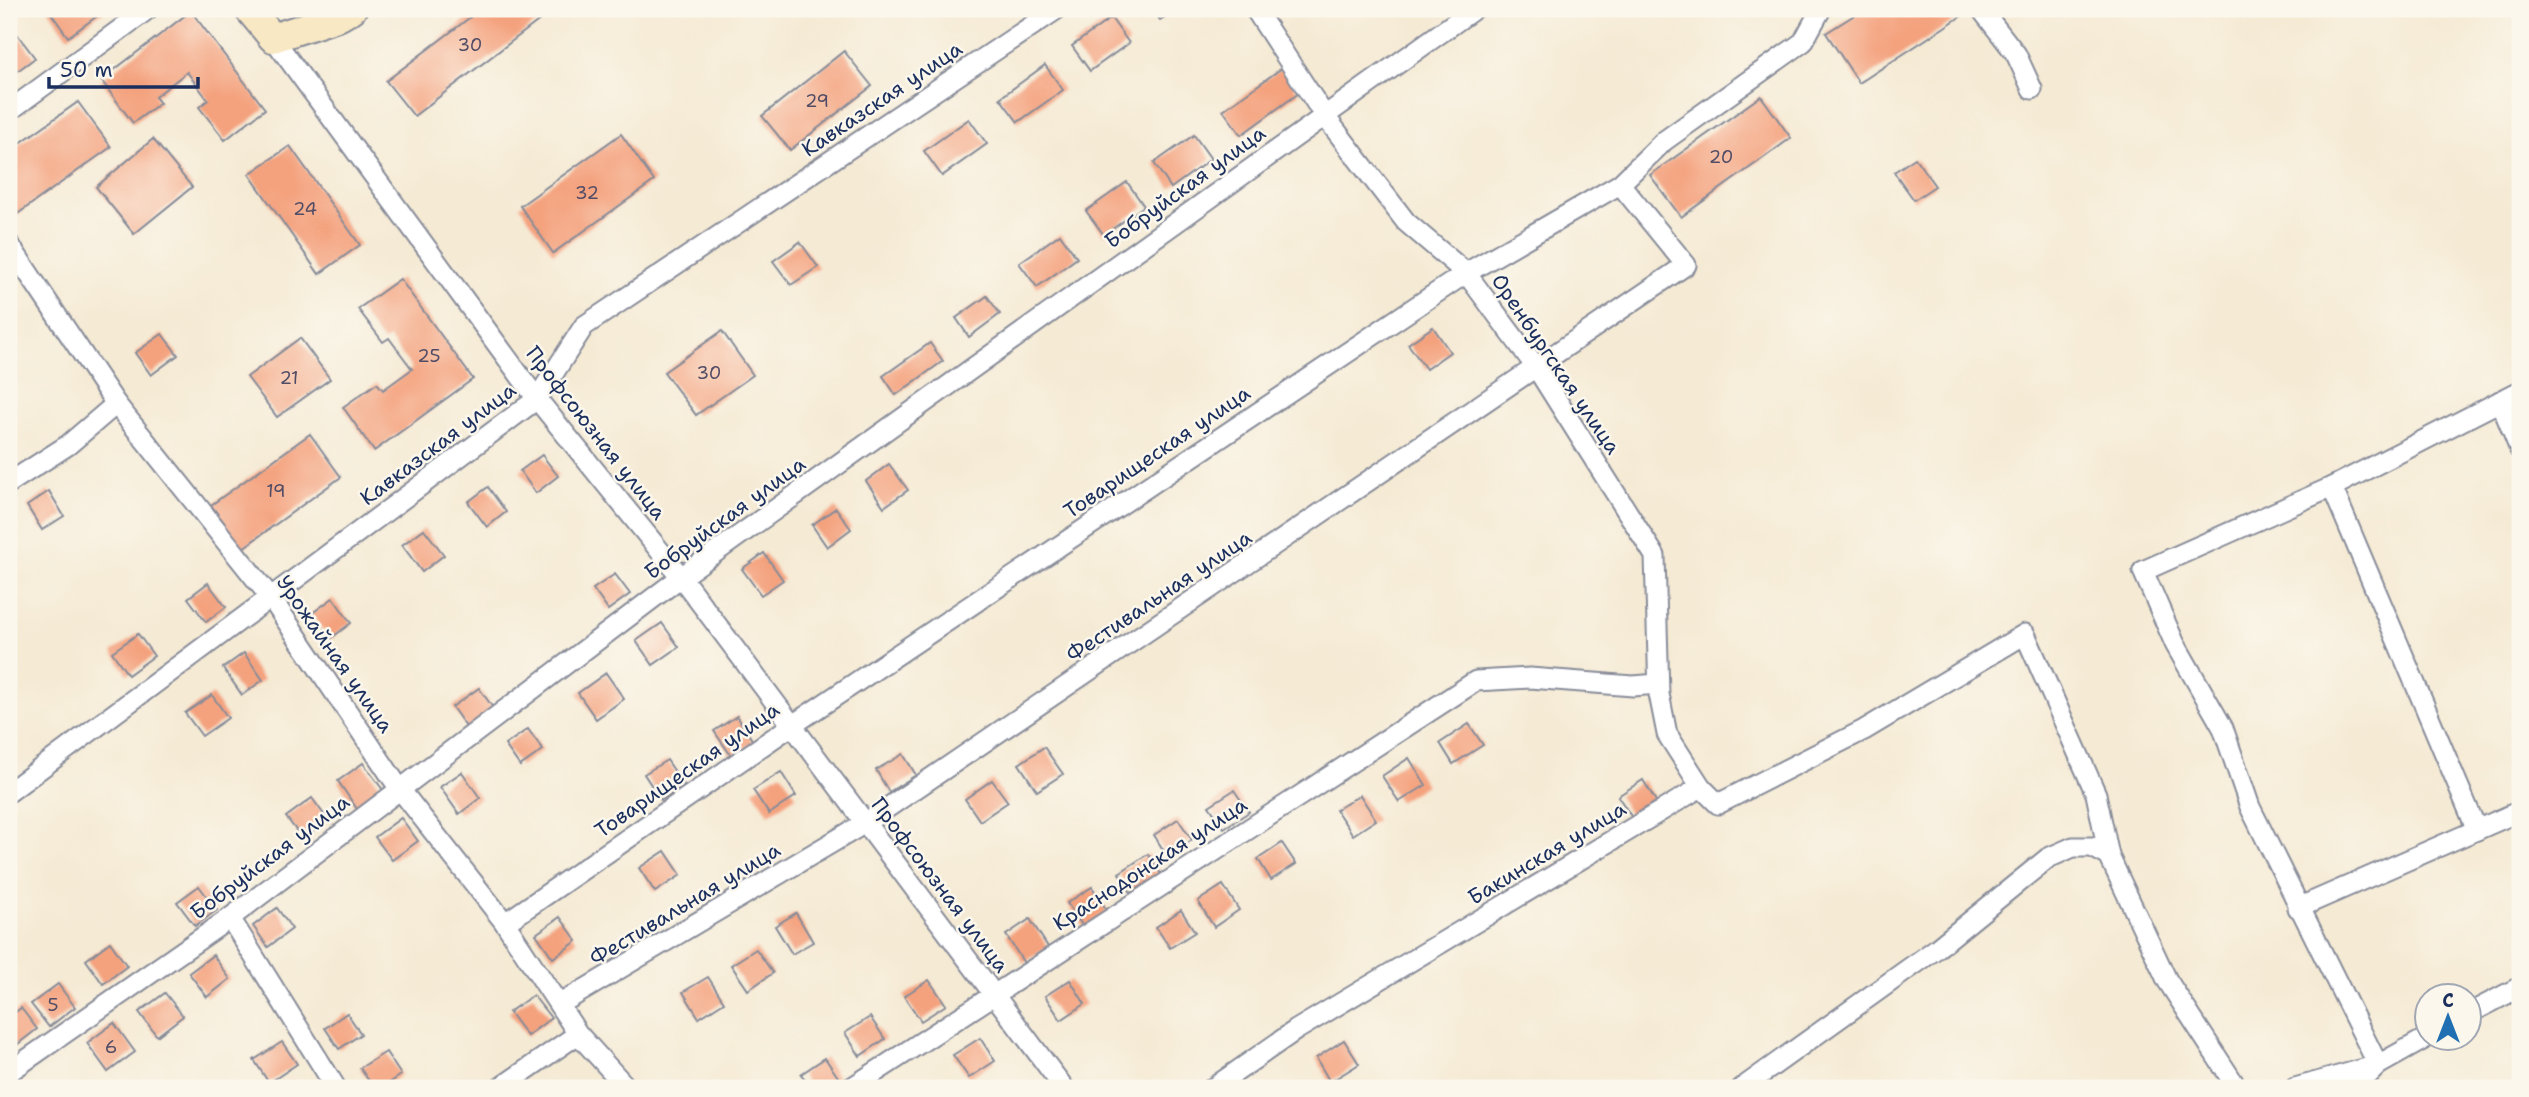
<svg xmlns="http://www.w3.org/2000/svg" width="2529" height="1097" viewBox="0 0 2529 1097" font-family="'Shantell Sans',sans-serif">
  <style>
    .building { fill: #f4a27e }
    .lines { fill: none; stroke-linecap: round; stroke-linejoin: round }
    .street-casing { stroke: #888c99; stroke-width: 23 }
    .secondary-casing { stroke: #888c99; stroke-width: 32 }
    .street { stroke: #fff; stroke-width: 19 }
    .secondary { stroke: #f8e8c3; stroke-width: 28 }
    .labels { text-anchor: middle; stroke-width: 5; stroke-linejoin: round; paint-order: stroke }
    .number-label { font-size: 18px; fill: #514c66 }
    .street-label { font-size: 21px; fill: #1b2f5e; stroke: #fbf7ec }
  </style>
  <rect width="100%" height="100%" fill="#fbf7ec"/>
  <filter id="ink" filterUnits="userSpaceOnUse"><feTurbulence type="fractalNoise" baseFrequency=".0143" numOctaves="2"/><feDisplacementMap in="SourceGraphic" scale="14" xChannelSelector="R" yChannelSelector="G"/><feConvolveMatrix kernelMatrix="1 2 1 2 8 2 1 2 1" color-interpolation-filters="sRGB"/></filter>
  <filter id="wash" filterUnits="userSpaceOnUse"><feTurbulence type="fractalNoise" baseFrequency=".00686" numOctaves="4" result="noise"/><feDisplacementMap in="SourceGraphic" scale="28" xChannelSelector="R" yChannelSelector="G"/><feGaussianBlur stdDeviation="1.57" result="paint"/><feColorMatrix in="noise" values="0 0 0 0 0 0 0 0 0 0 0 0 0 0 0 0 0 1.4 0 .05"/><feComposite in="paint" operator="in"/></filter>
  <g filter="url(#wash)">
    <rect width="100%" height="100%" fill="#f5ead4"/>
    <g id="blocks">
      <g class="building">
        <path d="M48,9H107L68,37Z"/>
        <path d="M481,9H554L414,116L386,81Z"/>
        <path d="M1152,9H1177L1160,20Z"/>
        <path d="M1864,9H1959L1963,15L1859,83L1826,33Z"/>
        <path d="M191,11L265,109L225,140L199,107L208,100L187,72L155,97L160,103L133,123L101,80Z"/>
        <path d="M1111,18L1129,43L1090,71L1072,46Z"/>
        <path d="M11,26L35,58L9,77V28Z"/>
        <path d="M844,51L872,86L790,150L762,116Z"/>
        <path d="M1045,65L1063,90L1018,122L1000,98Z"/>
        <path d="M1282,68L1299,93L1241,135L1223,110Z"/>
        <path d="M1761,96L1791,138L1681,217L1650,175Z"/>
        <path d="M78,102L111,147L9,220V151Z"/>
        <path d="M969,119L987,144L942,176L924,151Z"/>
        <path d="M621,134L654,181L553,253L520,206Z"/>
        <path d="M1194,135L1211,159L1171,188L1154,163Z"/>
        <path d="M153,139L192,187L134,234L96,187Z"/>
        <path d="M290,146L360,245L319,274L249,174Z"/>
        <path d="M1915,158L1935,186L1914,200L1894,172Z"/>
        <path d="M1127,182L1144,206L1104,235L1086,211Z"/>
        <path d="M1060,234L1077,258L1037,287L1019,263Z"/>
        <path d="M800,242L818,267L791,285L773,261Z"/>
        <path d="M400,279L473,379L374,451L343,407L377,383L383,390L412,369L389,338L383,342L358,309Z"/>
        <path d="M987,296L1000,314L969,337L956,318Z"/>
        <path d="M1433,327L1450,352L1426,369L1408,344Z"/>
        <path d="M722,331L753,375L696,415L664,372Z"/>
        <path d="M162,334L178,355L151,375L135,353Z"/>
        <path d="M300,338L330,379L277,417L247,377Z"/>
        <path d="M930,343L943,361L896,395L883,376Z"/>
        <path d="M310,434L341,477L243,548L211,505Z"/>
        <path d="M542,455L558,476L536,493L520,471Z"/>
        <path d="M889,464L908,490L884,507L866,481Z"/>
        <path d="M488,487L506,512L487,527L468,502Z"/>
        <path d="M49,491L64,516L42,530L27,506Z"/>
        <path d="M836,508L851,529L827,547L812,525Z"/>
        <path d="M424,529L444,555L422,572L402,545Z"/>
        <path d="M764,553L783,580L761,595L742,569Z"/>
        <path d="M615,574L630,594L608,610L593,589Z"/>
        <path d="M208,583L226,607L206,622L188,598Z"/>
        <path d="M333,598L351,623L330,639L311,614Z"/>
        <path d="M662,623L679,647L653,665L636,641Z"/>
        <path d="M138,634L154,656L128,675L112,652Z"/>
        <path d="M244,653L263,680L242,695L223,668Z"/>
        <path d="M606,673L624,699L596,719L578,693Z"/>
        <path d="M479,688L496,712L469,731L452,707Z"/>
        <path d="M212,695L228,718L202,736L185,713Z"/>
        <path d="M737,716L754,743L732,757L714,731Z"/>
        <path d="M1469,724L1483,745L1453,764L1440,743Z"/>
        <path d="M528,729L543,750L520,766L505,745Z"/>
        <path d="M1044,747L1063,774L1037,791L1019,764Z"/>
        <path d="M903,754L916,775L889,792L876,770Z"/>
        <path d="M1409,758L1426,785L1399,802L1382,776Z"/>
        <path d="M667,760L684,785L661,800L644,774Z"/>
        <path d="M363,763L383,790L357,809L338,781Z"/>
        <path d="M462,772L480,798L459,814L440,787Z"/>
        <path d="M781,772L796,796L769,814L753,790Z"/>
        <path d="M992,780L1008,802L980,821L965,799Z"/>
        <path d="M1643,780L1659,806L1634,821L1618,796Z"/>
        <path d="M1234,790L1249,812L1224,828L1209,806Z"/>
        <path d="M1360,795L1376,820L1353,835L1336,810Z"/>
        <path d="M312,798L328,820L303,839L286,817Z"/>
        <path d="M401,818L418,841L392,860L375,837Z"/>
        <path d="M1178,819L1192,840L1167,856L1154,835Z"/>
        <path d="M1282,843L1296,864L1271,880L1258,859Z"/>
        <path d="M665,851L681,875L655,892L639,868Z"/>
        <path d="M1148,854L1163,877L1133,896L1119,873Z"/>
        <path d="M1223,885L1239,910L1214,927L1198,901Z"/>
        <path d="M199,886L217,910L195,926L177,902Z"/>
        <path d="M1092,887L1108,912L1084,928L1067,903Z"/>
        <path d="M277,908L292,929L268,947L253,926Z"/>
        <path d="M1181,910L1195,932L1170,948L1156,927Z"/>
        <path d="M796,913L813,942L792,954L775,926Z"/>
        <path d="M560,917L577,941L553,958L536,934Z"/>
        <path d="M1030,919L1048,947L1024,963L1006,935Z"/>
        <path d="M110,942L127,966L103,984L86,960Z"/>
        <path d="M756,949L773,973L748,990L731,965Z"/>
        <path d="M213,955L230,979L207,997L189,973Z"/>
        <path d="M708,977L724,1002L699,1018L683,992Z"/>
        <path d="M929,980L946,1005L921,1021L904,996Z"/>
        <path d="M1070,980L1085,1004L1061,1020L1045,996Z"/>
        <path d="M58,984L75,1007L49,1027L31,1004Z"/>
        <path d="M165,993L183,1016L157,1036L139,1012Z"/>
        <path d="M533,995L551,1018L527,1036L509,1012Z"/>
        <path d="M21,1008L37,1029L14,1047L9,1039V1017Z"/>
        <path d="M347,1013L361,1034L339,1049L325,1028Z"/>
        <path d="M870,1017L885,1039L860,1056L845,1033Z"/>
        <path d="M114,1023L135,1052L108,1072L87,1043Z"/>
        <path d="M980,1038L995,1061L969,1078L953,1055Z"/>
        <path d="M1344,1040L1359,1064L1330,1082L1316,1058Z"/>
        <path d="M282,1042L297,1064L269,1083L254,1060Z"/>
        <path d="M386,1052L401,1075L382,1088H374L360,1068Z"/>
        <path d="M825,1058L842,1083L833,1088H810L801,1074Z"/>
      </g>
    </g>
  </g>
  <g filter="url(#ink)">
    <use href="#blocks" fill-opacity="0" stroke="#888c99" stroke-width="2"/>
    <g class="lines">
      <g class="street-casing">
        <g id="street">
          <path d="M1981,9L2016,54L2032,89"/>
          <path d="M273,38L537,399L681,577L1064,1088"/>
          <path d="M9,111L148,9"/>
          <path d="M9,244L116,404L271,598L399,788L505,923L578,1034L627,1088"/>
          <path d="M2500,401L2520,450"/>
          <path d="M9,483L68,445L116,404"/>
          <path d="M2332,487L2520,391"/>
          <path d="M1701,787L1718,804L1864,730L2025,634L2096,794L2109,856"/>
          <path d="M9,792L537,399L584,326L1057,9"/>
          <path d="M2298,908L2520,811"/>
          <path d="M230,918L336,1088"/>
          <path d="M505,923L791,726L1466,273L1620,184L1664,141L1803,42L1821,9"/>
          <path d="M560,1004L865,823L1686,265L1620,184"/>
          <path d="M2470,1013L2520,987"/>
          <path d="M9,1072L230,918L681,577L1474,9"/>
          <path d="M500,1088L578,1034"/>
          <path d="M851,1088L1476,681L1530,678L1633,686L1658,684"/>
          <path d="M1213,1088L1296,1030L1701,787L1667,734L1659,694L1655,556L1536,367L1466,273L1406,222L1324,115L1255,9"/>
          <path d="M1742,1088L1936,949L2048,858L2073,847H2092L2109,856L2167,980L2237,1088"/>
          <path d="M2295,1088L2378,1065L2428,1037"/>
          <path d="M2355,1088L2378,1065L2250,807L2223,728L2175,644L2143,571L2332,487L2477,830"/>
        </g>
      </g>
      <g class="secondary-casing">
        <path id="secondary" d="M249,9L273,38L340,16L352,9"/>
      </g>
      <use href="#street" class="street"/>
      <use href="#secondary" class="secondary"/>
    </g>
  </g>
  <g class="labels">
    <g class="number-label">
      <text x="470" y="51">30</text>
      <text x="817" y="107">29</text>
      <text x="1721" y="163">20</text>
      <text x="587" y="199">32</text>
      <text x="305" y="215">24</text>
      <text x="429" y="362">25</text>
      <text x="709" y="379">30</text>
      <text x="289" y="384">21</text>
      <text x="276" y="497">19</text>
      <text x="53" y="1011">5</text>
      <text x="111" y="1053">6</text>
    </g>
    <g class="street-label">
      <text transform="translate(882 99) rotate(-34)" y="7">Кавказская улица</text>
      <text transform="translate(1185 187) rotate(-36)" y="7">Бобруйская улица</text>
      <text transform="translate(1556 364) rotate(56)" y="7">Оренбургская улица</text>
      <text transform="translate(596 433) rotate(52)" y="7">Профсоюзная улица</text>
      <text transform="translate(438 444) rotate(-37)" y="7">Кавказская улица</text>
      <text transform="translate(1157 452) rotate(-34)" y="7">Товарищеская улица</text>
      <text transform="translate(725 518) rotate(-36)" y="7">Бобруйская улица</text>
      <text transform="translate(1159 596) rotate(-34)" y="7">Фестивальная улица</text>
      <text transform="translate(335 654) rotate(55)" y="7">Урожайная улица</text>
      <text transform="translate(687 770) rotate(-35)" y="7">Товарищеская улица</text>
      <text transform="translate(1547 853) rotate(-31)" y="7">Бакинская улица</text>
      <text transform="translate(270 857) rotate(-37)" y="7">Бобруйская улица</text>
      <text transform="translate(1150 864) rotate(-33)" y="7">Краснодонская улица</text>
      <text transform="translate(940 885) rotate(53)" y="7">Профсоюзная улица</text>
      <text transform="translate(685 904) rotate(-31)" y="7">Фестивальная улица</text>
    </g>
  </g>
  <rect width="2529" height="1097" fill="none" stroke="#fbf7ec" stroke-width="35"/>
  <g transform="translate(2448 1017)"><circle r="33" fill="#fbf7ec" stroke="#a1a7b3" stroke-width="2"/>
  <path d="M0-5L12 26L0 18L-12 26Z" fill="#1f6fb2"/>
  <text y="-10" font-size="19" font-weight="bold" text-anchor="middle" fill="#1b2f5e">С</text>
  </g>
  <path d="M49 77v10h149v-10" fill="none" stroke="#1b2f5e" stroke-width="3.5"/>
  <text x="60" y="77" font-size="21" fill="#1b2f5e" stroke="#fbf7ec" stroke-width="5" paint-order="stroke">50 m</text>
</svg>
